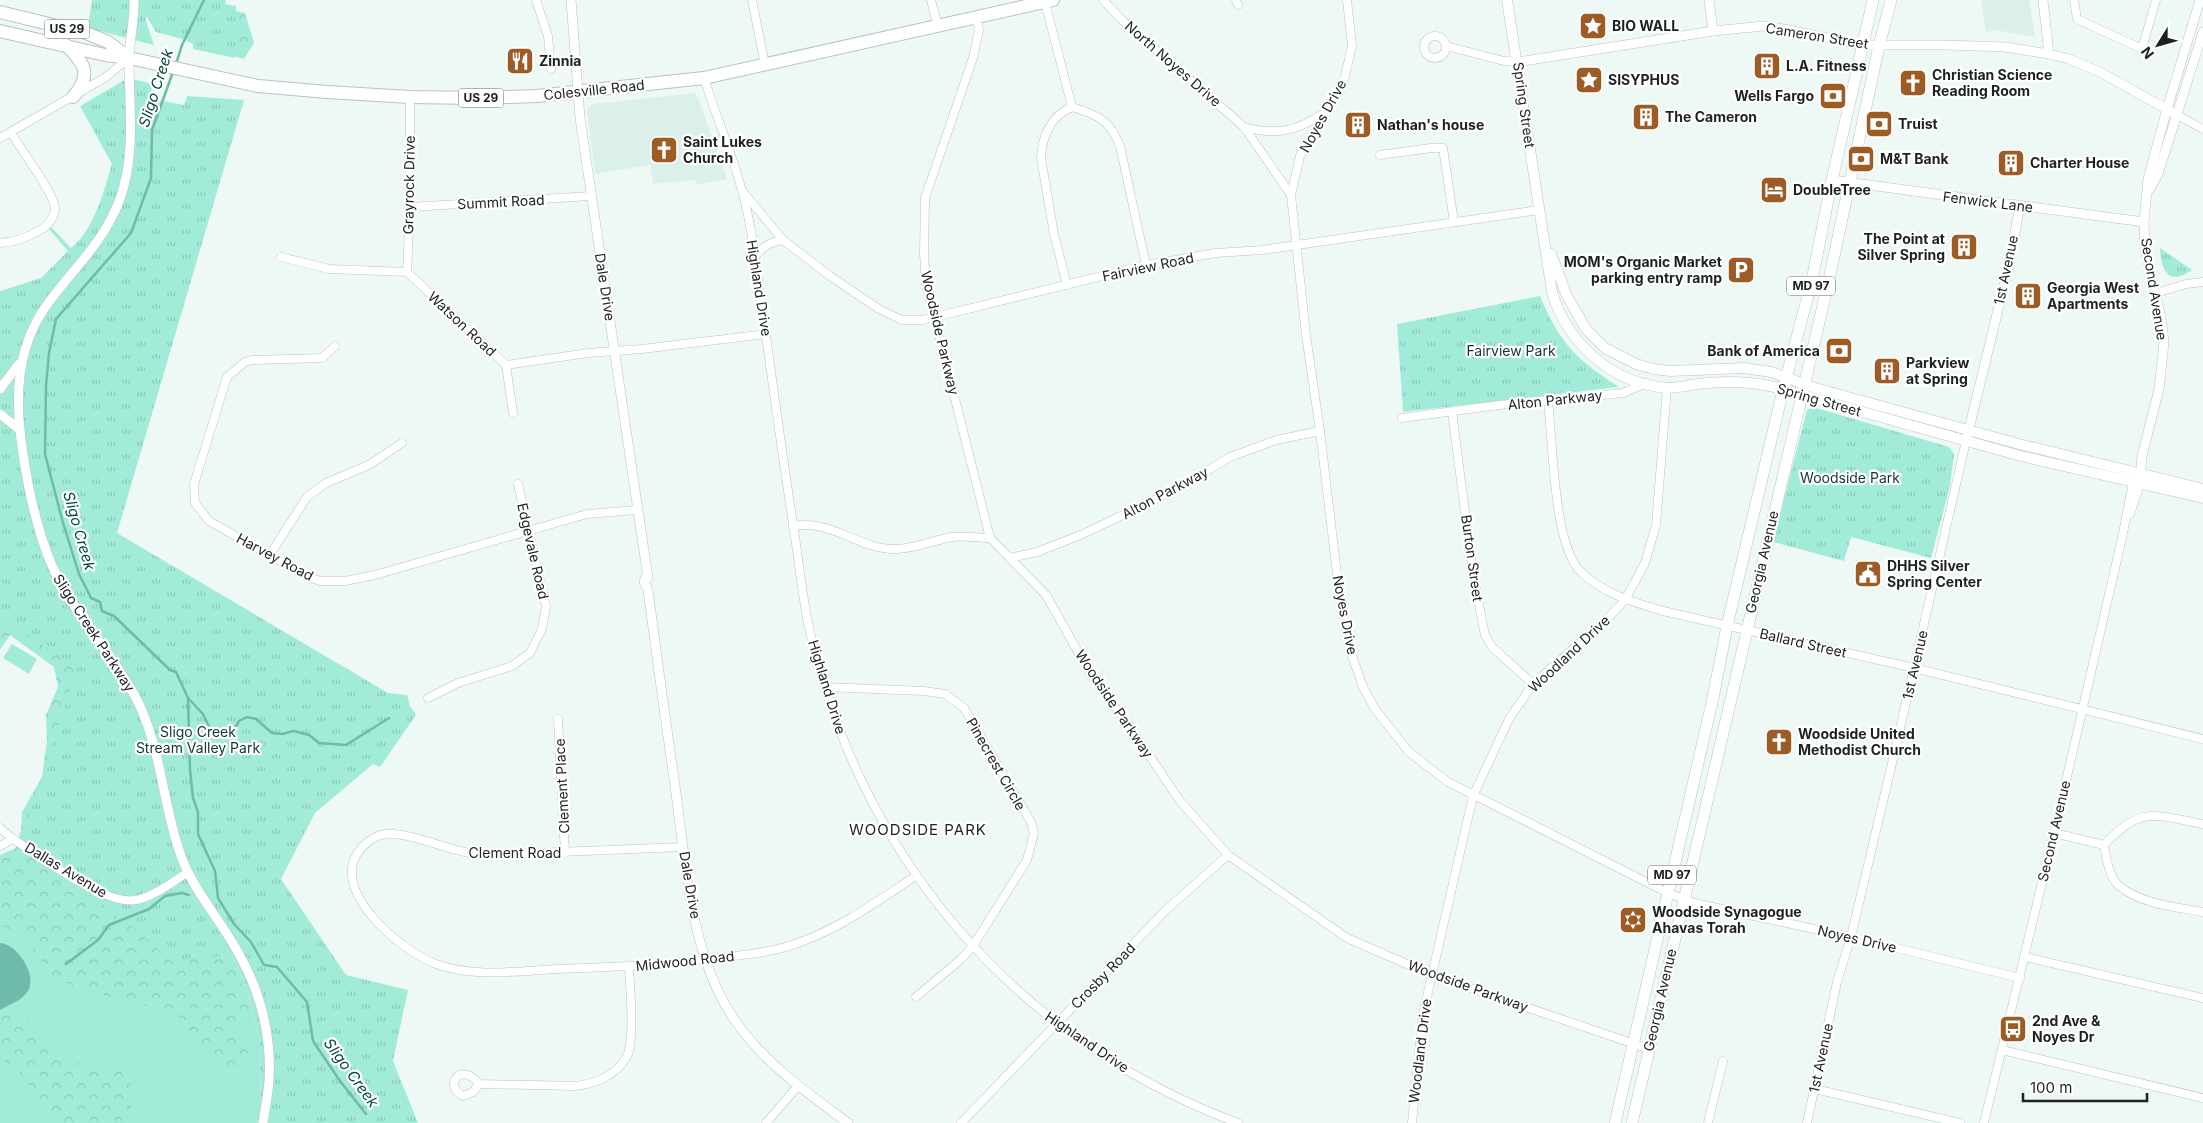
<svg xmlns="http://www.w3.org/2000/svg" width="2203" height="1123" viewBox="0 0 2203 1123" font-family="Inter,sans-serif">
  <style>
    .built { fill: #dcf0eb }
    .grass { fill: #a2ebd9 }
    .forest { fill: url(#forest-crowns) }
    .park { fill: url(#park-tufts) }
    .water { fill: #6fbba9 }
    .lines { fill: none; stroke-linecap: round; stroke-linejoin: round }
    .stream { stroke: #6fbba9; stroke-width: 2.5 }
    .minor-casing { stroke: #b9c4c1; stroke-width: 9 }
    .tertiary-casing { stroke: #b9c4c1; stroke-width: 10 }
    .secondary-casing { stroke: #b9c4c1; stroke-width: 11 }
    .primary-casing { stroke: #b9c4c1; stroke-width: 12 }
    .trunk-casing { stroke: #b9c4c1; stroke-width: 14 }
    .minor { stroke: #fff; stroke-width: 8 }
    .tertiary { stroke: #fff; stroke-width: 9 }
    .secondary { stroke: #fff; stroke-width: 10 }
    .primary { stroke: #fff; stroke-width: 11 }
    .trunk { stroke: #fff; stroke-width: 12 }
    .labels { text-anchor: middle; stroke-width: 4.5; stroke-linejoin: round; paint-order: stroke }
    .shield { fill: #fff; stroke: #616463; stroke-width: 1 }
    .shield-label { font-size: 12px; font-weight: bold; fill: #1d2120 }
    .poi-label { font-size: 14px; font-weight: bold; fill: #1d2120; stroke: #fff; text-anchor: start }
    .street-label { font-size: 14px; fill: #1d2120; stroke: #fff }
    .park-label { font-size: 14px; fill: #11362e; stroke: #fff }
    .water-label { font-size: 15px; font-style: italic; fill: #00483d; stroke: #fff }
    .neighbourhood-label { font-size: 15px; letter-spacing: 1px; fill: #1d2120; stroke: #fff }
  </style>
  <defs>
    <pattern id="forest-crowns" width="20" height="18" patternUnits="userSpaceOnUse" patternTransform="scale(1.25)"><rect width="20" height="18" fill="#a2ebd9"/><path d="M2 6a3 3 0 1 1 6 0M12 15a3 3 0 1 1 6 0" fill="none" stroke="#8bc9ba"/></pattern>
    <pattern id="park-tufts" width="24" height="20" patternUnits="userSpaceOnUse" patternTransform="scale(1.25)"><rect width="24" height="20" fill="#a2ebd9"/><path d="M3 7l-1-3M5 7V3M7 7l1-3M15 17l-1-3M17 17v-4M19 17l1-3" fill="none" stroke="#8bc9ba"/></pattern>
  </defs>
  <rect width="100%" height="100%" fill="#eef9f6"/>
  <g class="built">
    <path d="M1981,0H2029L2035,37L1995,30L1986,32Z"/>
    <path d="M694,93L698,98L727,179L697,185L696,180L653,184L650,165L595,174L587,110L589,107L595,104Z"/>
  </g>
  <g class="grass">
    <path d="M12,644L37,659L29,674L3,658Z"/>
    <path d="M25,844L201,957L232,955L246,988L260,1042L261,1110L257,1123H0V855Z"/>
  </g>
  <g class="forest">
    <path d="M220,8L245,13L254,43L244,59L198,46L167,32Z"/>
    <path d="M35,551L196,905L235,967L252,1010L239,1027L248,1052L239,1066L226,1075L174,1013L77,988L52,975L23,936L0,925V860L13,855L21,831L22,812L42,777L47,740L46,715L58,687L54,667L10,635L0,650V562Z"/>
    <path d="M11,1009L28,1019L55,1053L72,1059L90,1070L115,1065L129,1075L132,1123H56L17,1069L0,1058V1020Z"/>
  </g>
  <g class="park">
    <path d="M92,0H226L225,4L236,6L235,58L193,49V42L156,32L147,17L145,18L154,45L88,28Z"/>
    <path d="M128,78L153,84L147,108L157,100L184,105L187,96L244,100L117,533L388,693L407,695L410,706L416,715L380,767L373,764L315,813L281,879L346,975L408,990L393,1061L418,1123H257L261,1110L260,1042L246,988L232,955L171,961L139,932L21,842L77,668L0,616V291L41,278L68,251L49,229L51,227L71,248C94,230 104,191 112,164L80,106Z"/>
    <path d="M2160,248L2192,270C2169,286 2161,272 2160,248Z"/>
    <path d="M1540,296C1560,344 1576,359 1619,387L1403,412L1397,324Z"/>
    <path d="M1813,407L1949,447L1954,454L1950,486L1931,558L1851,537L1844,561L1773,542L1807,410Z"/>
  </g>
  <path class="water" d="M0,943C17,944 36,973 29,989C24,1000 10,1004 0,1010Z"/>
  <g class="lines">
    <g class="stream">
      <path d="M176,64L182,45L204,0"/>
      <path d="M173,72L152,130L151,178L131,233L56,319L49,353L46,386L45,454L63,523L79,574L91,598L100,602L102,611L114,616L170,670L176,672L188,698L190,770L193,798L198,812V834L215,871L218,898L234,924L251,942L264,965L277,967L307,1002L313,1041L340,1081L366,1114"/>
      <path d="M189,699L203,714L211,731L220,736H226L232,733L239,721L247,717L256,719L272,733L282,734L294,731L309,735L319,743L346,745L389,718"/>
      <path d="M66,964L98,940L109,925L149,909L165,896L182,893L189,895"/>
    </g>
    <g class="minor-casing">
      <g id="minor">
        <path d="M536,0L548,36L551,69"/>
        <path d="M752,0L765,65"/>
        <path d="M931,0L938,27"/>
        <path d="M1103,0L1123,21L1244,127L1291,195"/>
        <path d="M1236,0L1238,5"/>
        <path d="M1347,0L1352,46L1345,76L1339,92L1300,156L1291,195L1306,335L1320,431L1339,591L1349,647L1363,687L1375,709L1409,752L1448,782L1668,893L1694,903L1851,937L2020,978"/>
        <path d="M2074,0L2077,19L2142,49L2156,0"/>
        <path d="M1045,2L1072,107"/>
        <path d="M976,18L979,30L973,58L925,198L924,254L926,284L990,538L1046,595L1091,675L1128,724L1180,801L1228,855L1347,938L1432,975L1649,1049"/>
        <circle cx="1435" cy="47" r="11"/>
        <path d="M1446,46L1504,61L1518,62"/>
        <path d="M704,78C716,116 732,153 742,191C753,229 756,269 762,308C773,385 783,461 795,537C799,564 802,591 807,618C855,852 1014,1040 1238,1123"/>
        <path d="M1072,107C1098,115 1110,120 1120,146L1146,265"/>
        <path d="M2177,115L2203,129"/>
        <path d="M1244,127C1276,136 1297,131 1324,113"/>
        <path d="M0,138L106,77L129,58"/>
        <path d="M1380,155L1431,148H1443L1454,222"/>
        <path d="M744,193L783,240L830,276L879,309L902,320H923L1146,265L1216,253L1262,250L1539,210"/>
        <path d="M410,207L591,196"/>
        <path d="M0,243C15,242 27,238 40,230C48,226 54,218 55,209C56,195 19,148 11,132"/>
        <path d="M755,256C764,246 770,242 783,240"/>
        <path d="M281,257L329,269L407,272L506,365L588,353L642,349L766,334"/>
        <path d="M407,272L410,207V97"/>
        <path d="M1067,285L1054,234L1041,158C1042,136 1051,116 1072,107"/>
        <path d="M2156,293L2186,284L2203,282"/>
        <path d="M335,346L322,358L252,360L245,362L227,377L194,484L195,503L209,521L309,577L320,581H345L375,575L587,514L637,510"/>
        <path d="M506,365L513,413"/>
        <path d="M1548,402C1553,441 1553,545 1581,572C1604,594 1633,602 1663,611L1914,668L2203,739"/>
        <path d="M1452,412L1473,573L1485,635L1492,647L1533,684"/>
        <path d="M1402,418L1499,405L1623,393L1646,383"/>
        <path d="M2130,514L2140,484"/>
        <path d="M793,526C834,519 858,550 896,549C914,549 934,540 952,537C964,535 978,538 990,538"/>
        <path d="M269,556L307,497L326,483L369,465L402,443"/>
        <path d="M1010,558L1037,552L1083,534L1173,491L1230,457L1276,440L1320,431"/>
        <path d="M825,687L924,691L945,694L964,708L1031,822L1034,833L1027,860L973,946L960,960L916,997"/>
        <path d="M428,698L458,683L512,666L530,653L542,629L546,607L518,484"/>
        <path d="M558,719L565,853"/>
        <path d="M0,828L13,839"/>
        <path d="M2054,833L2104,845C2106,857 2109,876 2118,885C2140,904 2176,907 2203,912"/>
        <path d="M2104,845C2141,805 2154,815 2203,824"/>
        <path d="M0,846L13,839C40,856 105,906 136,900C153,897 172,882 187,873"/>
        <path d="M683,847L480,855C452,852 408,831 385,834C374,836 363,844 357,854C332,894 403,952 436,964C474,978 518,971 557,969C614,967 670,965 726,957C752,954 779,951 803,941C844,926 880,899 916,876"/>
        <path d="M2025,957L2203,998"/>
        <path d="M2002,1050L2203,1098"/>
        <path d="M479,1084C462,1061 442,1085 463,1096L473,1092L479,1084L575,1086C595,1084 617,1075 627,1056C635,1039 630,987 629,967"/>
        <path d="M1815,1089L1960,1123"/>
        <path d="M766,1123L798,1086"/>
        <path d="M961,1123L1166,910L1228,855"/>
        <path d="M1412,1123L1423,1014L1473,796L1509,719L1533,684L1602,624L1625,600L1645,563L1656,525L1667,388"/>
        <path d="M1708,1123L1723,1061"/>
        <path d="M1807,1123L1837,982L1851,937L1893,759L1966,441"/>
        <path d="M1984,1123L2054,833L2122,538L2133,482"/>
      </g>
    </g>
    <g class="tertiary-casing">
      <g id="tertiary">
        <path d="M134,0C135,20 129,40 129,61C129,107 136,154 120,199C103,245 70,271 44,309C6,365 18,435 31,498C38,527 46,557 61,584C82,623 113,656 135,696C161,745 162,801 180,853C191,886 214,912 232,942C258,984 272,1031 269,1081C268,1095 265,1109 263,1123"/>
        <path d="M571,0L580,118L648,578"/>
        <path d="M1709,0L1713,31"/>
        <path d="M2043,0L2049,54"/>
        <path d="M1518,62L1713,31L1764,26L1784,29L1861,45H1945L2005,47L2049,54L2069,59L2100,72L2177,115"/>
        <path d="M1832,180L2144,222"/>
        <path d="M2149,190L2158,174L2203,32"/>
        <path d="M0,389L19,364"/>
        <path d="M0,414L20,430"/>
        <path d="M1967,437L2009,265L2020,205"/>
        <path d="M2140,479L2142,456L2159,389L2164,343L2162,323L2145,249L2144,222L2148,179L2167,109L2200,0"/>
        <path d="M647,574L644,582L648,590C657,658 666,725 676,793C686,867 691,956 734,1019C764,1063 806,1092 848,1123"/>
      </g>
    </g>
    <g class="secondary-casing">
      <g id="secondary">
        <path d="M1507,0L1552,292C1567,343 1612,384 1668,388C1678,388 1688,385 1698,384C1723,381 1745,381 1770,386L2021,456L2203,498"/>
        <path d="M1551,254L1567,296L1586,329L1605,348L1636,364L1654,369L1670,371L1744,368L1771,372L1815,388L2019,444L2203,489"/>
      </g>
    </g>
    <g class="primary-casing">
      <g id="primary">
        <path d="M1615,1123L1713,698L1727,626L1783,390L1812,280L1832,180L1873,0"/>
        <path d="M1632,1123L1828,284L1879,46L1891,0"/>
      </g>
    </g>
    <g class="trunk-casing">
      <g id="trunk">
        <path d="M0,12L86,33L108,42L129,58"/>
        <path d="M0,31L105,55L129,58L258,86L327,92L410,97L477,98L537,96L704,78L1053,0"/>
        <path d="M66,45C84,63 93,74 73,97"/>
      </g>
    </g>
    <use href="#minor" class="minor"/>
    <use href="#tertiary" class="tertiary"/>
    <use href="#secondary" class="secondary"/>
    <use href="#primary" class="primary"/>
    <use href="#trunk" class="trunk"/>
  </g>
  <defs>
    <g id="sight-square" transform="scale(1.4375)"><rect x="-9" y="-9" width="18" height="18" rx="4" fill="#9d5c26" stroke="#fff"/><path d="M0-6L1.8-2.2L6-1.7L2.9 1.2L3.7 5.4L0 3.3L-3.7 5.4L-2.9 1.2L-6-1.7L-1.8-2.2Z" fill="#fff"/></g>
    <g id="restaurant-square" transform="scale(1.4375)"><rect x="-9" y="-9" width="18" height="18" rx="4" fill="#9d5c26" stroke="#fff"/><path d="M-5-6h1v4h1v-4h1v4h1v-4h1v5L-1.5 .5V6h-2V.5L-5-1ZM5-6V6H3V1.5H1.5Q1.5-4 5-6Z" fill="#fff"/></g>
    <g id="building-square" transform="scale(1.4375)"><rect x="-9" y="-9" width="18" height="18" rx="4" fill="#9d5c26" stroke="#fff"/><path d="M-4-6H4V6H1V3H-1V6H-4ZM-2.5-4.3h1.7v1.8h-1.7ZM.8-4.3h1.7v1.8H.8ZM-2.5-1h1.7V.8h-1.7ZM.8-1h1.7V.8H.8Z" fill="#fff"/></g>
    <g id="church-square" transform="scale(1.4375)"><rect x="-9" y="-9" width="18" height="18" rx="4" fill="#9d5c26" stroke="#fff"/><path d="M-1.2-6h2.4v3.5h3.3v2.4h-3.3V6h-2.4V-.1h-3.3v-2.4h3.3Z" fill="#fff"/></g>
    <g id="bank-square" transform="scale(1.4375)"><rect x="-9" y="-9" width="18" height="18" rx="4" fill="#9d5c26" stroke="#fff"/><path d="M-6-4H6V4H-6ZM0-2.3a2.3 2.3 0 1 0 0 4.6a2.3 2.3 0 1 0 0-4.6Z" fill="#fff"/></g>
    <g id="hotel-square" transform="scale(1.4375)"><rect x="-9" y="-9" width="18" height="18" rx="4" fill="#9d5c26" stroke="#fff"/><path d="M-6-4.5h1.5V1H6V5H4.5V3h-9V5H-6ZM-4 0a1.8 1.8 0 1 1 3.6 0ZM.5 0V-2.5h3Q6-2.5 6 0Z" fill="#fff"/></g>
    <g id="parking-square" transform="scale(1.4375)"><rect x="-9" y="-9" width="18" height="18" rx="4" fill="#9d5c26" stroke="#fff"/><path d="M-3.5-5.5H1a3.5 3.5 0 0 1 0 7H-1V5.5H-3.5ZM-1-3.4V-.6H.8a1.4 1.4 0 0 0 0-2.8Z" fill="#fff"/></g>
    <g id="civic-square" transform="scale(1.4375)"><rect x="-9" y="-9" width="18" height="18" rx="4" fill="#9d5c26" stroke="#fff"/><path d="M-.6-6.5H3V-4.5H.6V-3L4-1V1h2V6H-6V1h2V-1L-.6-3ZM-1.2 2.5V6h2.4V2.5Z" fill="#fff"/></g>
    <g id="synagogue-square" transform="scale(1.4375)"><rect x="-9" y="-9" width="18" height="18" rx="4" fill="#9d5c26" stroke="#fff"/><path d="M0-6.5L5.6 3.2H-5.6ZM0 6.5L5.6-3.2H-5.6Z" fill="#fff"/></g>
    <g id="bus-square" transform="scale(1.4375)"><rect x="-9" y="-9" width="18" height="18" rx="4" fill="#9d5c26" stroke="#fff"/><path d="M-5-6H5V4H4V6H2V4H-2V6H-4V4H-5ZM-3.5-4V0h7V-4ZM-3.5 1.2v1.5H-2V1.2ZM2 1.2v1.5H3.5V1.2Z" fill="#fff"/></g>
  </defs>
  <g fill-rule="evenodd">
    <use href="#sight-square" x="1593" y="26"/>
    <use href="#restaurant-square" x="520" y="61"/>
    <use href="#building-square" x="1767" y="66"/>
    <use href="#sight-square" x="1589" y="80"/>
    <use href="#church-square" x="1913" y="83"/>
    <use href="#bank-square" x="1833" y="96"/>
    <use href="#building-square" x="1646" y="117"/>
    <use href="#bank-square" x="1879" y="124"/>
    <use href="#building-square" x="1358" y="125"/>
    <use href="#church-square" x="664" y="150"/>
    <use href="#bank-square" x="1861" y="159"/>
    <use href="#building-square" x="2011" y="163"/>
    <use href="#hotel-square" x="1774" y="190"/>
    <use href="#building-square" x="1964" y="247"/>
    <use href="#parking-square" x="1741" y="270"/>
    <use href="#building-square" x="2028" y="296"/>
    <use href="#bank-square" x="1839" y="351"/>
    <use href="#building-square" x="1887" y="371"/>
    <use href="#civic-square" x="1868" y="574"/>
    <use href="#church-square" x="1779" y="742"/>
    <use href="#synagogue-square" x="1633" y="920"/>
    <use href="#bus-square" x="2013" y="1029"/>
  </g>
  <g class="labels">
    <g class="shield">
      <rect x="44.5" y="19.5" width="45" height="19" rx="4"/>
      <rect x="458.5" y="88.5" width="45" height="19" rx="4"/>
      <rect x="1787" y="276.5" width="48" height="19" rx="4"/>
      <rect x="1648" y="865.5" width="48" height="19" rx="4"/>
    </g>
    <g class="shield-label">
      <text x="67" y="33">US 29</text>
      <text x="481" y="102">US 29</text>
      <text x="1811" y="290">MD 97</text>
      <text x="1672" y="879">MD 97</text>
    </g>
    <g class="poi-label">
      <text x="1612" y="31">BIO WALL</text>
      <text x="539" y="66">Zinnia</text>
      <text x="1786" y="71">L.A. Fitness</text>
      <text x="1932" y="80">Christian Science<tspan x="1932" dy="16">Reading Room</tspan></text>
      <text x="1608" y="85">SISYPHUS</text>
      <text x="1814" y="101" text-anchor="end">Wells Fargo</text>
      <text x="1665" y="122">The Cameron</text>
      <text x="1898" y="129">Truist</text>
      <text x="1377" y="130">Nathan's house</text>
      <text x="683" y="147">Saint Lukes<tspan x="683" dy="16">Church</tspan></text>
      <text x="1880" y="164">M&amp;T Bank</text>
      <text x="2030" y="168">Charter House</text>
      <text x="1793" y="195">DoubleTree</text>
      <text x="1945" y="244" text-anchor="end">The Point at<tspan x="1945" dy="16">Silver Spring</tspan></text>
      <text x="1722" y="267" text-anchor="end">MOM's Organic Market<tspan x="1722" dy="16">parking entry ramp</tspan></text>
      <text x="2047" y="293">Georgia West<tspan x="2047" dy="16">Apartments</tspan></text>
      <text x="1820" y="356" text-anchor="end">Bank of America</text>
      <text x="1906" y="368">Parkview<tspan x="1906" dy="16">at Spring</tspan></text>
      <text x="1887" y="571">DHHS Silver<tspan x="1887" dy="16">Spring Center</tspan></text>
      <text x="1798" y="739">Woodside United<tspan x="1798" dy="16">Methodist Church</tspan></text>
      <text x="1652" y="917">Woodside Synagogue<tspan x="1652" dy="16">Ahavas Torah</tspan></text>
      <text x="2032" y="1026">2nd Ave &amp;<tspan x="2032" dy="16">Noyes Dr</tspan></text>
    </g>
    <g class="street-label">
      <text transform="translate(1817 36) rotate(9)" y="5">Cameron Street</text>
      <text transform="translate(1173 64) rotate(41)" y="5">North Noyes Drive</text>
      <text transform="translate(594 90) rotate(-6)" y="5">Colesville Road</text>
      <text transform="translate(1524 105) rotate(82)" y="5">Spring Street</text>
      <text transform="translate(1323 116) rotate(-61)" y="5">Noyes Drive</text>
      <text transform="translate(409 185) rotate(-89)" y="5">Grayrock Drive</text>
      <text transform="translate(501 202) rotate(-3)" y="5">Summit Road</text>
      <text transform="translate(1988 202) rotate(7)" y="5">Fenwick Lane</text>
      <text transform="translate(1148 267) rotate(-12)" y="5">Fairview Road</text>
      <text transform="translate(2006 270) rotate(-78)" y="5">1st Avenue</text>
      <text transform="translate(605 287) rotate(81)" y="5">Dale Drive</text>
      <text transform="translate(759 288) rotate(81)" y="5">Highland Drive</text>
      <text transform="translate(2154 289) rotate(81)" y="5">Second Avenue</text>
      <text transform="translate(462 324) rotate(43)" y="5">Watson Road</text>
      <text transform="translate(940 333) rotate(77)" y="5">Woodside Parkway</text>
      <text transform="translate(1555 400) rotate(-6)" y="5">Alton Parkway</text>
      <text transform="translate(1819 400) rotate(16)" y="5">Spring Street</text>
      <text transform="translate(1165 493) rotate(-28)" y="5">Alton Parkway</text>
      <text transform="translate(533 551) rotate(77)" y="5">Edgevale Road</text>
      <text transform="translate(275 557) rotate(28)" y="5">Harvey Road</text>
      <text transform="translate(1472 558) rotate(82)" y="5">Burton Street</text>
      <text transform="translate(1762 562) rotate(-77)" y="5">Georgia Avenue</text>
      <text transform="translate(1345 615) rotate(79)" y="5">Noyes Drive</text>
      <text transform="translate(94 633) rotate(57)" y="5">Sligo Creek Parkway</text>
      <text transform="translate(1803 643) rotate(13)" y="5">Ballard Street</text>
      <text transform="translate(1569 654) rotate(-43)" y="5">Woodland Drive</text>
      <text transform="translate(1915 665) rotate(-77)" y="5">1st Avenue</text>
      <text transform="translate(827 687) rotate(73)" y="5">Highland Drive</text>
      <text transform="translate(1114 704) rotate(56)" y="5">Woodside Parkway</text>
      <text transform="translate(996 764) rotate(60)" y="5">Pinecrest Circle</text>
      <text transform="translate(562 786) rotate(-93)" y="5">Clement Place</text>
      <text transform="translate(2054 831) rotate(-77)" y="5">Second Avenue</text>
      <text x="515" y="858">Clement Road</text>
      <text transform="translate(66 870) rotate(31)" y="5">Dallas Avenue</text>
      <text transform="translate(690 885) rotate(80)" y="5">Dale Drive</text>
      <text transform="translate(1857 939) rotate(13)" y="5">Noyes Drive</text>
      <text transform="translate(685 961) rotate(-6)" y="5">Midwood Road</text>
      <text transform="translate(1103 976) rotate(-46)" y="5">Crosby Road</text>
      <text transform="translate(1468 986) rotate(20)" y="5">Woodside Parkway</text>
      <text transform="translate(1660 1000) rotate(-77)" y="5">Georgia Avenue</text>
      <text transform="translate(1087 1042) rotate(34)" y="5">Highland Drive</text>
      <text transform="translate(1420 1051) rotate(-83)" y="5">Woodland Drive</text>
      <text transform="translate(1821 1058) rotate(-78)" y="5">1st Avenue</text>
    </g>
    <g class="park-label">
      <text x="1511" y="356">Fairview Park</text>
      <text x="1850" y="483">Woodside Park</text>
      <text x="198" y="737">Sligo Creek<tspan x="198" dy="16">Stream Valley Park</tspan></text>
    </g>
    <g class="water-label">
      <text transform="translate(156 88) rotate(-72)" y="5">Sligo Creek</text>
      <text transform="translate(79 531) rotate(74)" y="5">Sligo Creek</text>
      <text transform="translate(351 1073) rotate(54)" y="5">Sligo Creek</text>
    </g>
    <g class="neighbourhood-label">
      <text x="918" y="835">WOODSIDE PARK</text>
    </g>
  </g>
  <g transform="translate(2158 45) rotate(233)" stroke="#ffffff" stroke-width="4" paint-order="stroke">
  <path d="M0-4L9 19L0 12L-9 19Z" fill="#1d2120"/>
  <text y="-8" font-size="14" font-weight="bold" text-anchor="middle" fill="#1d2120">N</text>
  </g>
  <path d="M2023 1093v8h124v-8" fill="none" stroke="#1d2120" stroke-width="2.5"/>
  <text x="2030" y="1093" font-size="15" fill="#1d2120" stroke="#ffffff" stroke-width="4" paint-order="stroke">100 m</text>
</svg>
